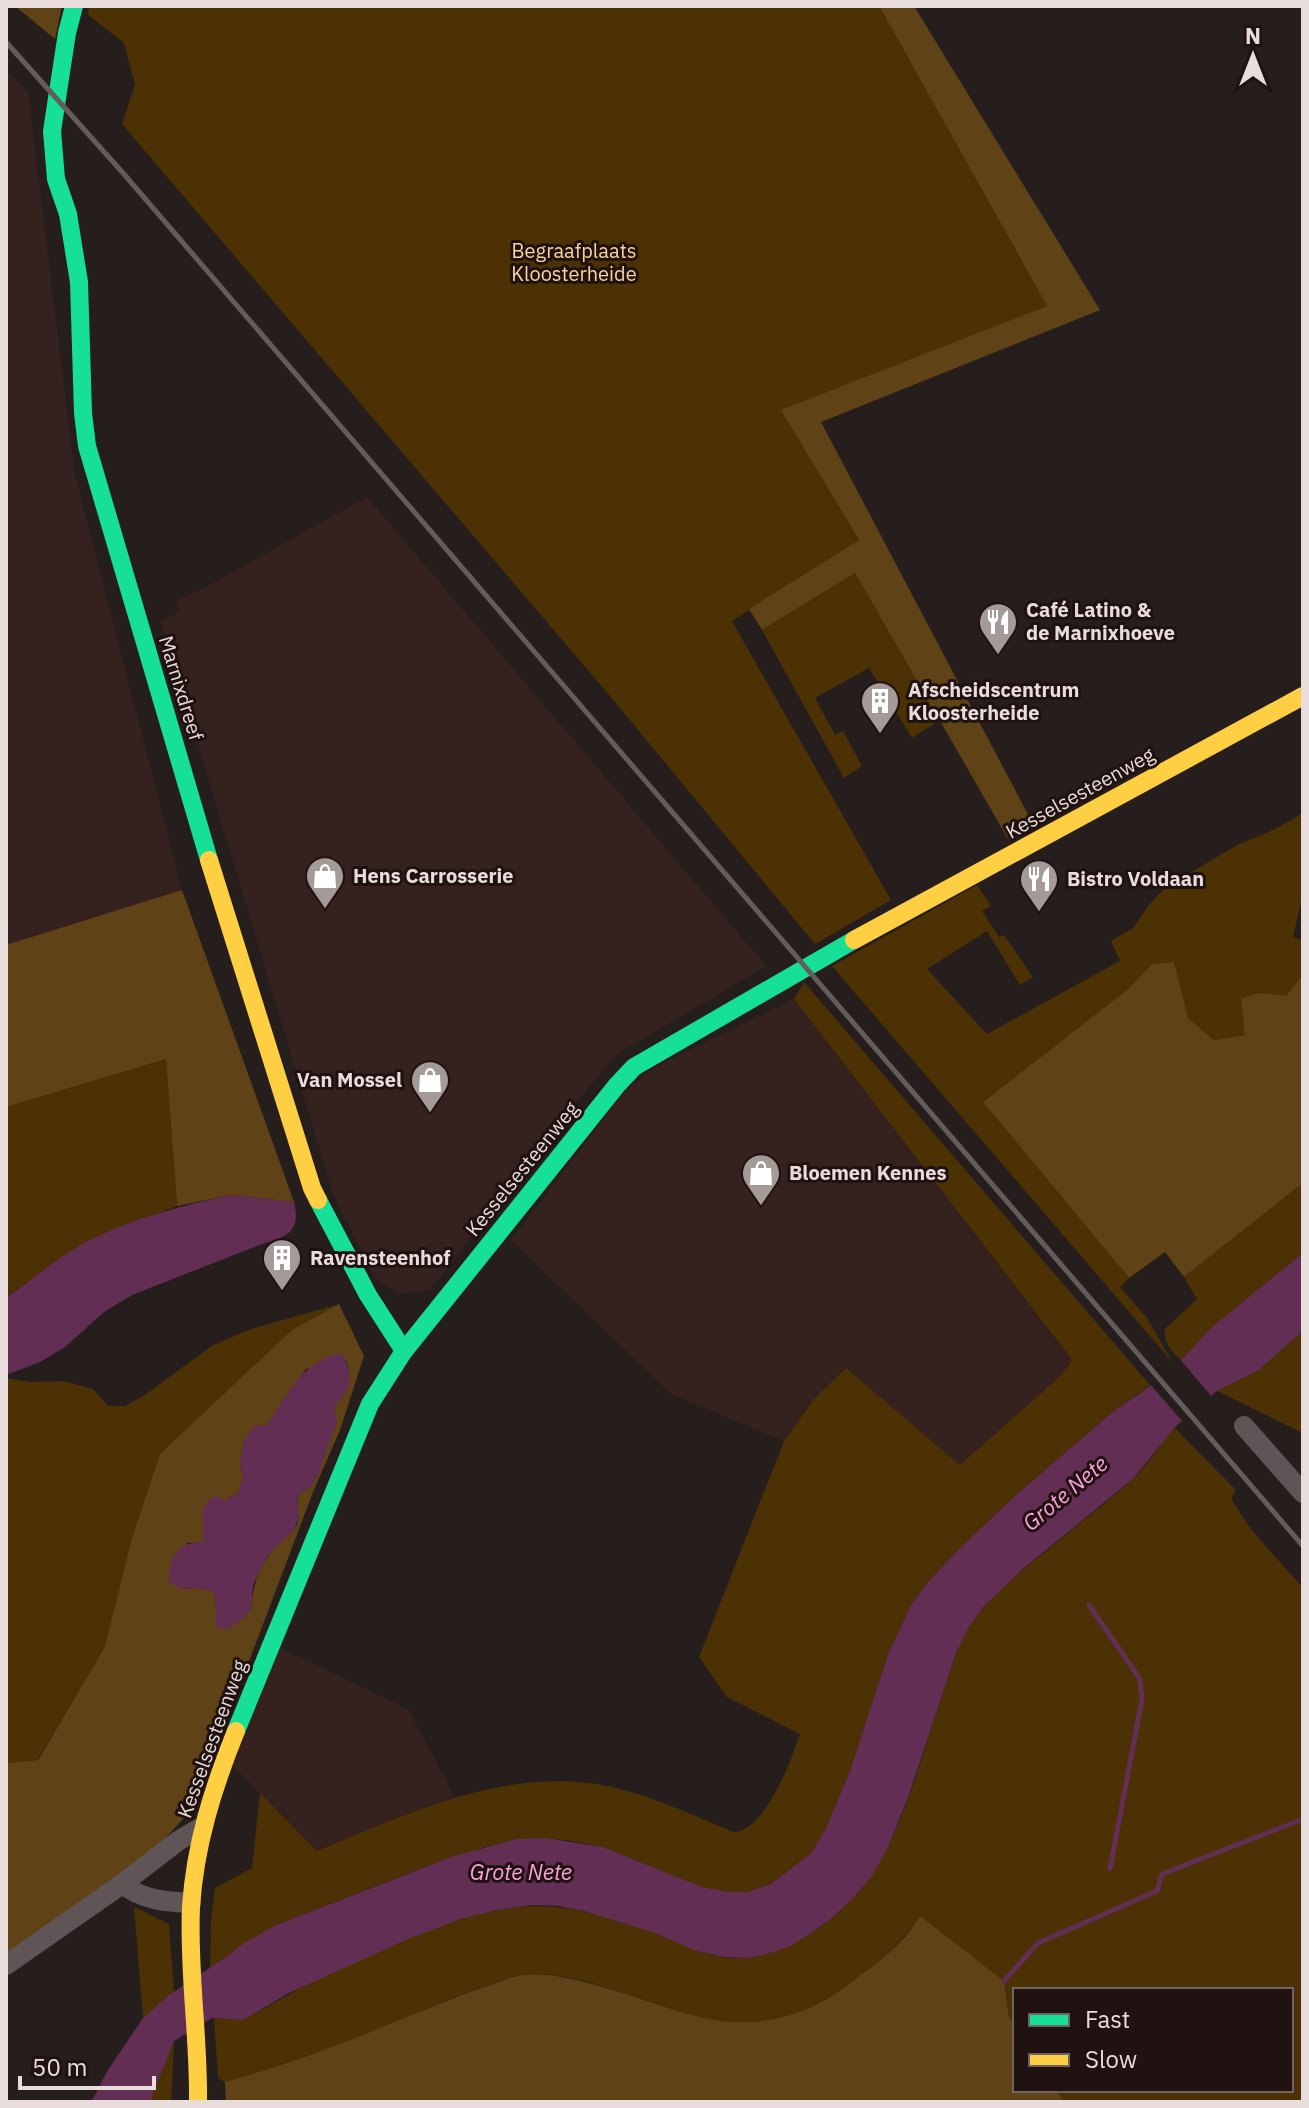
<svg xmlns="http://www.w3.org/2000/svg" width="1309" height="2108" viewBox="0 0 1309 2108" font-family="'IBM Plex Sans',sans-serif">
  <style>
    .built { fill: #35211e }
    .green { fill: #4b3104 }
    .forest { fill: #5f4316; fill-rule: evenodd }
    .water { fill: #632e53 }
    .pier { fill: #261e1d }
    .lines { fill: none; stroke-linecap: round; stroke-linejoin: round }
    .stream { stroke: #632e53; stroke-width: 5 }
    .street { stroke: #5f5456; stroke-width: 20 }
    .fast { stroke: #16e098; stroke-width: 18 }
    .slow { stroke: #ffcf43; stroke-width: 18 }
    .rail { stroke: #635b5c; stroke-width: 5 }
    .labels { text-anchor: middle; stroke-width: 6; stroke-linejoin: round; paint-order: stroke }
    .park-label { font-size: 20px; fill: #f8d4a1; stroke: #201210 }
    .poi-label { font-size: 20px; font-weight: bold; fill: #e8dddb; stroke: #201210; text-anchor: start }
    .street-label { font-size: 20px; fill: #e8dddb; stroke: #201210 }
    .water-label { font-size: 22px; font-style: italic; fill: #fba2de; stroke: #201210 }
  </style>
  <rect width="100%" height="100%" fill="#261e1d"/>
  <g class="built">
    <path d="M6,71L28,92L75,475L182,890L6,945Z"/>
    <path d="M367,497L766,966L616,1055L563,1119L430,1290L401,1294L376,1280L332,1191L161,621L180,612L177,600L206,587Z"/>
    <path d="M794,999L1071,1359L1070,1364L1057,1379L960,1466L846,1369L814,1399L784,1441L671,1394L511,1240L626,1090L659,1065Z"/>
    <path d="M280,1648L408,1709L455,1797L413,1811L317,1851L232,1765Z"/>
  </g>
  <g class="green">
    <path d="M90,6H879L1047,306L782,411L859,540L732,621L891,900L815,944L610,696L122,124L135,85L124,43L87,14Z"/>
    <path d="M855,573L940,720L912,738L869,668L815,698L835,735L843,731L862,766L844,778L762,630Z"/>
    <path d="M1303,810V894L1293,937L1303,941V975L1286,997L1259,993L1245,1035L1214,1040L1188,1018L1174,962L1152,964L1128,989L983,1102L1129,1278L1120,1287L1147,1318L1173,1363L832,966L977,885L991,906L982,911L999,937L1004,935L1033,977L1020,985L987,931L927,969L987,1034L1120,961L1111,941L1133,928L1149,905L1165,888L1237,845L1273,830L1300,815Z"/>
    <path d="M804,982L1150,1385L1115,1410L1018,1493L957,1551L928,1582L911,1605L888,1654L850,1771L825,1830L811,1853L771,1884L747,1892H729L702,1887L603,1847L572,1841L546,1838L485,1847L419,1869L276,1925L210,1968L211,1922L215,1888L252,1868L260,1793L317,1851C413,1811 517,1761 624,1790C661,1800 698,1817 733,1832C764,1833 792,1759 800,1734L727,1697L699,1657L784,1441L814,1399L846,1368L960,1465L1057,1379L1070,1364L1071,1359L1066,1352L794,999Z"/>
    <path d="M166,1059L177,1206L92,1239L53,1263L6,1298V1107Z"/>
    <path d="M1303,1183V1253L1180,1360C1172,1351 1163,1342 1165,1329L1197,1299L1184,1277Z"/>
    <path d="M339,1304L293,1329L132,1538L106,1647L37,1760L7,1763L6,1378L30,1382L63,1381L93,1389L108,1406H125L145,1395L213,1345L251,1329Z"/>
    <path d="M1303,1331V1433L1217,1391L1259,1370Z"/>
    <path d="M1174,1427L1236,1490L1231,1499L1250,1528L1303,1588V2102H1064L1056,2090H1291V1990H1015V2026L1009,2017L1004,1981L916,1923C871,1976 811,2024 738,2023C702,2022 667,2007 633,1996C598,1985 558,1970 521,1975C509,1977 498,1982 486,1986C456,1996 426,2009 397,2022C340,2045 284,2065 225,2082L218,2078L214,2018C223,2019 232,2020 240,2019C251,2018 293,1991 308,1984C367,1957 435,1922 498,1910C551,1899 605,1914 654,1932C686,1944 717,1963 752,1957C777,1953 796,1943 816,1930C894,1877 913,1782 941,1698C949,1674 956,1649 969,1627C986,1599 1011,1579 1036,1559C1067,1533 1100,1508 1130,1482C1147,1466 1160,1445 1174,1427Z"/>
    <path d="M134,1907L169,1924L174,1992L143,2018Z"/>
    <path d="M174,2041L171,2102H150Z"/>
  </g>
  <g class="forest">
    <path d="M15,6H62L55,39Z"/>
    <path d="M879,6H914L1100,310L821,422L1033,824L1008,839L855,573L762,630L749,609L859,540L781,410L1047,306Z"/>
    <path d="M182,890L294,1202L231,1195L177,1206L166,1059L6,1107V945Z"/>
    <path d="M1174,962L1188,1018L1214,1040L1245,1035L1241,999L1259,993L1286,996L1303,975V1183L1184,1277L1165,1252L1129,1278L983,1102L1128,989L1152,964Z"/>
    <path d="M339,1304L364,1356L340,1430L313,1492L197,1799L184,1818L155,1849L6,1955V1736L7,1763L38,1760L105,1647L132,1538L160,1454L293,1329ZM346,1360C355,1386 344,1388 333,1408L337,1421L311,1486L298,1495C296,1506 301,1516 296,1527C292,1533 283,1539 277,1545C259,1564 253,1584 251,1610L216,1627V1606L213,1591L197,1588L181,1589L187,1543L203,1542L226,1500L238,1493L243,1477L240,1464L244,1442L255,1425L267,1426L306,1369Z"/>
    <path d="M920,1916L1004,1981L1009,2017L1015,2026V2090H1056L1064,2102H226L225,2082C284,2065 341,2045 397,2021C427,2009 457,1996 487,1986C499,1982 510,1977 522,1975C548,1972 574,1979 599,1986C635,1995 668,2010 704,2018C760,2031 813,2014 856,1979C880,1961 905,1942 920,1916Z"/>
  </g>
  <g class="water">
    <path d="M231,1195L294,1202C301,1231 288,1237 262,1244L132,1295L104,1312L65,1347L40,1362L6,1375V1298C35,1278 62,1253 94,1238C138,1217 184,1205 231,1195Z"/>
    <path d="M1303,1253V1331L1259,1370L1217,1391L1175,1427L1133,1479L1024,1568L983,1607L969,1627L956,1653L908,1798L887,1849L872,1876L851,1900L831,1919L811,1933L789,1947L767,1954L748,1958L724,1957L694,1950L655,1933L584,1911L558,1906L532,1905L497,1910L461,1919L408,1939L289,1993L243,2020L212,2018L174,2041L150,2102H91L108,2070L143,2018L169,1995L226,1957L244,1943L276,1925L451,1857L516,1839L546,1838L603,1847L702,1887L729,1892H747L771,1884L811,1853L825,1830L850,1771L888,1654L911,1605L928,1582L957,1551L1018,1493L1115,1410L1143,1391L1185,1356L1211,1328Z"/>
    <path d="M342,1353C348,1364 353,1379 346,1392C343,1398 337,1401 334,1408L337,1421L318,1475L311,1486L298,1495L297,1502L299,1514L295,1529L267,1556L253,1585L251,1610L240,1621L227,1630L216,1627V1606L213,1591L197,1588L181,1589L169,1582C170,1556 176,1544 203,1541V1508L213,1496L226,1500L238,1493L243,1477L240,1464L244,1441L255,1425L267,1426C288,1393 302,1361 342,1353Z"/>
  </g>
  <path class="pier" d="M1179,1358L1212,1397L1183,1422L1149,1383Z"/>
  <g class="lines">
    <g class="stream">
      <path d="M1089,1605L1140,1679L1142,1699L1110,1869"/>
      <path d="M1004,1981L1038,1943L1157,1891L1162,1874L1303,1819"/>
    </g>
    <g class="street">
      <path d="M1244,1426L1303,1493"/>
      <path d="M122,1884C142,1900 167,1902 191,1903"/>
      <path d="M6,1965L122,1884L178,1841L203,1826"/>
    </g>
    <g class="fast">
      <path d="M74,6L67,33L52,131L56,179L68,214L79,282L83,413L87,446L209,860"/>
      <path d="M318,1200L368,1295L404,1351"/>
      <path d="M236,1731L370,1404L404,1351L617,1085L634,1067L854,940"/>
    </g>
    <g class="slow">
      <path d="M209,860L312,1188L318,1200"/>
      <path d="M854,940L1303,696"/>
      <path d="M198,2102C199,2037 188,1972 191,1907C195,1845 213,1788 236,1731"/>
    </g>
    <path class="rail" d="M6,42L123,173L1303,1546"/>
  </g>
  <defs>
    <g id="restaurant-pin" transform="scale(2)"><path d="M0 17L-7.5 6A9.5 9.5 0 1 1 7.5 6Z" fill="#a49a98" stroke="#201210"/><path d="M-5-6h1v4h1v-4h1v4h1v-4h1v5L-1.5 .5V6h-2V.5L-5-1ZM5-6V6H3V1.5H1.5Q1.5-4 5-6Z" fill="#fff"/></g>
    <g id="building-pin" transform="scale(2)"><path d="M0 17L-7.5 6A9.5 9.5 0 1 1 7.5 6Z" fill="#a49a98" stroke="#201210"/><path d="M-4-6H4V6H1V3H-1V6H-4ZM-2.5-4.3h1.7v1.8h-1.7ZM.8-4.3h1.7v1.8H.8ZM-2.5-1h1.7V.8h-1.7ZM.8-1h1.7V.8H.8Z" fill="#fff"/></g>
    <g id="shop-pin" transform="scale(2)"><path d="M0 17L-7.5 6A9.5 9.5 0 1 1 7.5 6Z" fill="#a49a98" stroke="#201210"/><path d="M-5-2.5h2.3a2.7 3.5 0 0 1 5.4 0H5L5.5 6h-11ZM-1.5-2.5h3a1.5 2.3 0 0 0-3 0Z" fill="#fff"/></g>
  </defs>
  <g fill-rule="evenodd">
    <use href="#restaurant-pin" x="998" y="622"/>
    <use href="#building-pin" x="880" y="701"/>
    <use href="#shop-pin" x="325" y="876"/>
    <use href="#restaurant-pin" x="1039" y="879"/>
    <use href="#shop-pin" x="430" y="1080"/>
    <use href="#shop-pin" x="761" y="1173"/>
    <use href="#building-pin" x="282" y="1258"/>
  </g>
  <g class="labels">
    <g class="park-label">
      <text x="574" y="258">Begraafplaats<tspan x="574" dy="23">Kloosterheide</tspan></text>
    </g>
    <g class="poi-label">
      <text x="1026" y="617">Café Latino &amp;<tspan x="1026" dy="23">de Marnixhoeve</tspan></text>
      <text x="908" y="697">Afscheidscentrum<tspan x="908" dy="23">Kloosterheide</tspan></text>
      <text x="353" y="883">Hens Carrosserie</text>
      <text x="1067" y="886">Bistro Voldaan</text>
      <text x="402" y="1087" text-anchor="end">Van Mossel</text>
      <text x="789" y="1180">Bloemen Kennes</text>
      <text x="310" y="1265">Ravensteenhof</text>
    </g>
    <g class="street-label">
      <text transform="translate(181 688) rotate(73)" y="7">Marnixdreef</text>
      <text transform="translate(1080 793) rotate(-29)" y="7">Kesselsesteenweg</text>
      <text transform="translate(522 1169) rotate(-51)" y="7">Kesselsesteenweg</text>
      <text transform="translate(212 1739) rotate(-70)" y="7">Kesselsesteenweg</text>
    </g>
    <g class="water-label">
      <text transform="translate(1065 1493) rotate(-40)" y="8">Grote Nete</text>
      <text x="521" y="1880">Grote Nete</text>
    </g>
  </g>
  <rect width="1309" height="2108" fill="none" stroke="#e8dddb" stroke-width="16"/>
  <rect x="1013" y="1988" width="280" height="104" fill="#201210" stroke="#706361" stroke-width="2"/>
  <rect x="1029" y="2014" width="40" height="12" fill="#16e098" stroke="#706361" stroke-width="2"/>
  <text x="1085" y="2028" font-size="24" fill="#e8dddb">Fast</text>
  <rect x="1029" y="2054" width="40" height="12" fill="#ffcf43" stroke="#706361" stroke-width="2"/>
  <text x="1085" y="2068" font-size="24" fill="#e8dddb">Slow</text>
  <g transform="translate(1253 56)" stroke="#201210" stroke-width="6" paint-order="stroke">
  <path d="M0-6L14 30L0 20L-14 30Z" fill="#e8dddb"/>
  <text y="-12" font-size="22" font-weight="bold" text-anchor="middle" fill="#e8dddb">N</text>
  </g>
  <path d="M20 2076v12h134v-12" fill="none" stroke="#e8dddb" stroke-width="4"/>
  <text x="32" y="2076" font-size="24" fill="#e8dddb" stroke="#201210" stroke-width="6" paint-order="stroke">50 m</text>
</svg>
